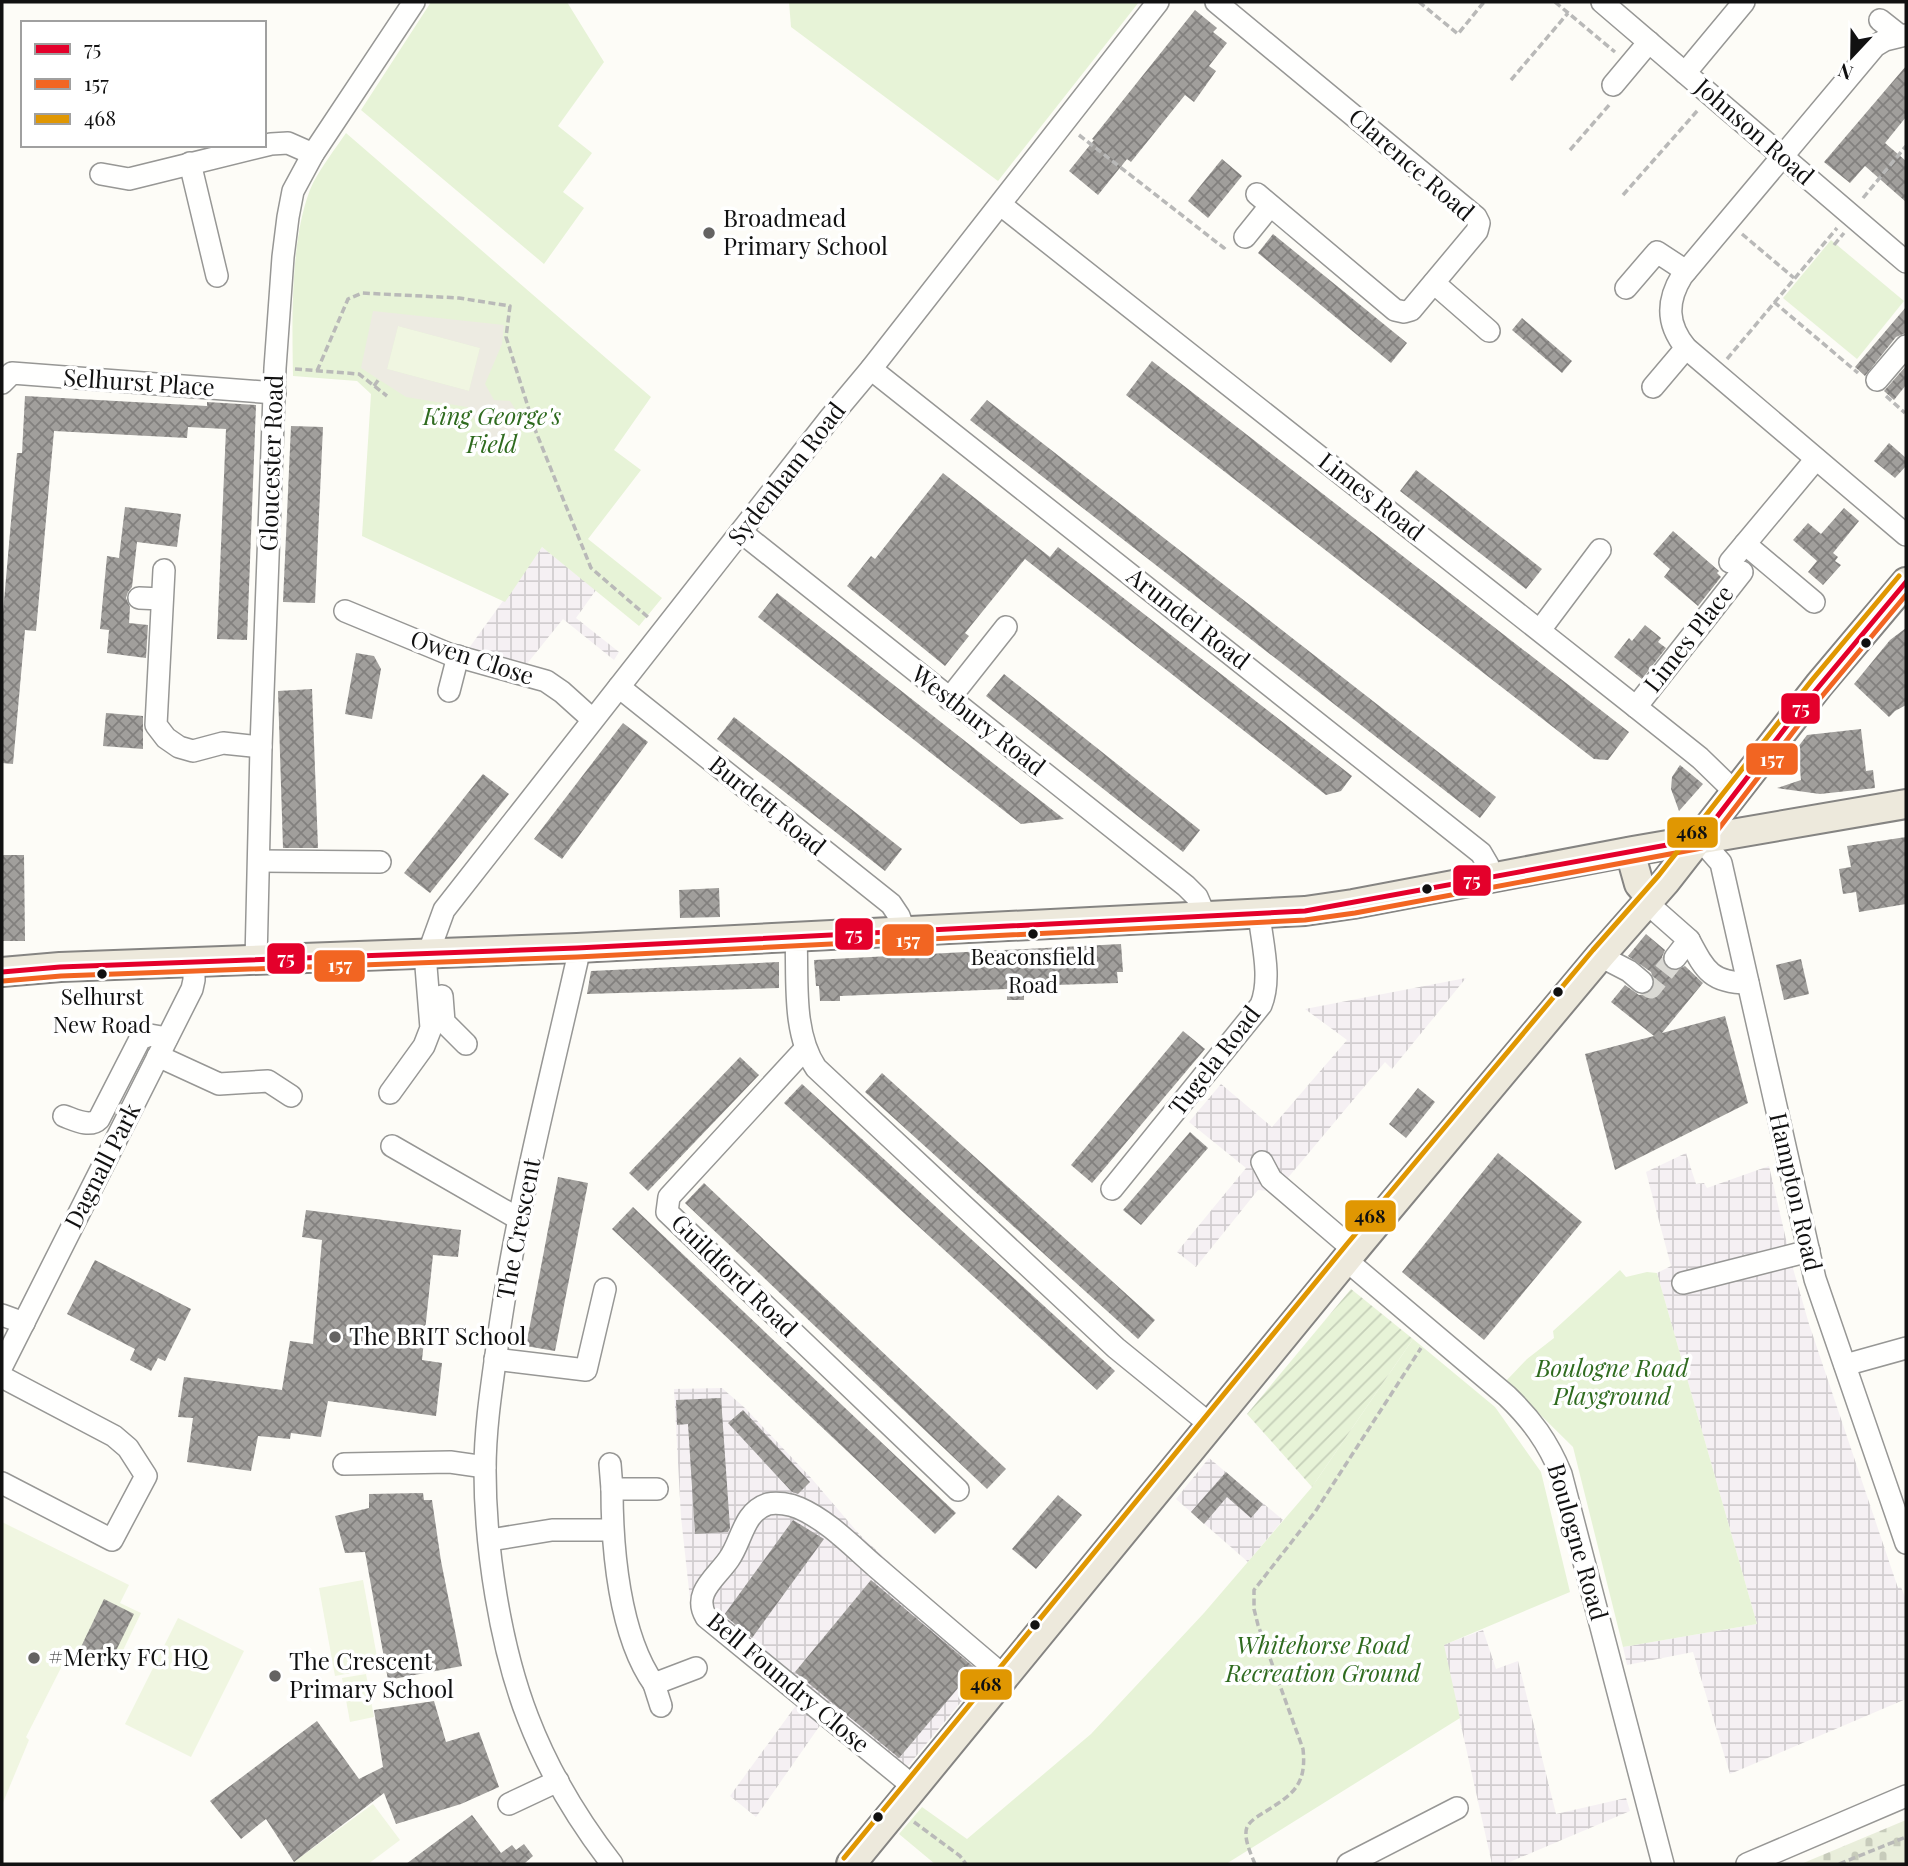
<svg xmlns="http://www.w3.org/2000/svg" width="1908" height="1866" viewBox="0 0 1908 1866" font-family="'Playfair Display',serif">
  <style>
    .industrial { fill: url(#industrial-grid) }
    .cemetery { fill: url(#cemetery-stones) }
    .park { fill: #e7f3d7 }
    .garden { fill: url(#garden-furrows) }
    .pitch { fill: #f0f6e1 }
    .plaza { fill: #edebe2; fill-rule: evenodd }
    .building { fill: url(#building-cross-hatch) }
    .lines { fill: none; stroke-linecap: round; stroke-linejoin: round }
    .minor-tunnel { stroke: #dad9d4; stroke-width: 21; stroke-dasharray: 21 10; stroke-linecap: butt }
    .minor-casing { stroke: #979795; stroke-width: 24 }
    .major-casing { stroke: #858482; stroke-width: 32 }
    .path { stroke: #b9b9b8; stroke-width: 3.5; stroke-dasharray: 7 3.5; stroke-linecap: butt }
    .minor { stroke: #fffffe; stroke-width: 21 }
    .major { stroke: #ede9dc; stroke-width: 28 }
    .bus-1-casing { stroke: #fff; stroke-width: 10 }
    .bus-2-casing { stroke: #fff; stroke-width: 10 }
    .bus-3-casing { stroke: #fff; stroke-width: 10 }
    .bus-1 { stroke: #e4002b; stroke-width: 5 }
    .bus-2 { stroke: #f26522; stroke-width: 5 }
    .bus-3 { stroke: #e09702; stroke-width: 5 }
    .poi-dot { fill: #646362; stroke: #fff; stroke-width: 2.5 }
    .bus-dot { fill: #111; stroke: #fff; stroke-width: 2.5 }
    .labels { text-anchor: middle; stroke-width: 7; stroke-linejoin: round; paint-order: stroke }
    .bus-label { font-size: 22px; fill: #111; stroke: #fff }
    .street-label { font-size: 24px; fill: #111; stroke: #fff }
    .poi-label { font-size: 24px; fill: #111; stroke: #fff; text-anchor: start }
    .park-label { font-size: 24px; font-style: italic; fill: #2f6b1f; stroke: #fff }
    .line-badge { stroke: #fff; stroke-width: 2.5 }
    .badge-label { font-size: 19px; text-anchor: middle; font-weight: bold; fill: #fff }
    .pale-badge-label { font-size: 19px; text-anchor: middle; font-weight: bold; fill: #111 }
  </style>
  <defs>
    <pattern id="industrial-grid" width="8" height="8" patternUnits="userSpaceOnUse" patternTransform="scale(1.75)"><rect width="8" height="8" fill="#f5f0f3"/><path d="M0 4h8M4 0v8" fill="none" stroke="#d1cdcf"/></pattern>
    <pattern id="cemetery-stones" width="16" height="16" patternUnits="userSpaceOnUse" patternTransform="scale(1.75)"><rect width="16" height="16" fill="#e9eedb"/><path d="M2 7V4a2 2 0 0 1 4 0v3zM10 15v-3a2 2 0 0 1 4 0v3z" fill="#c7cbbb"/></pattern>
    <pattern id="garden-furrows" width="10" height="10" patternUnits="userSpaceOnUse" patternTransform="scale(1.75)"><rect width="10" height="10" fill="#e7f3d7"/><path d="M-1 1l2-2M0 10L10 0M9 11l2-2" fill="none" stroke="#c5cfb8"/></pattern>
    <pattern id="building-cross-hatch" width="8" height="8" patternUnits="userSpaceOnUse" patternTransform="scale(1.75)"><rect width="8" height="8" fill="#a19f9c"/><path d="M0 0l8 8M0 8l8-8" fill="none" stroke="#82807e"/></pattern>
  </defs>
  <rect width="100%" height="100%" fill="#fdfcf7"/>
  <g class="industrial">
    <path d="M542,547L596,590L576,618L619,652L614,660L563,619L526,665L469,648Z"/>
    <path d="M1466,978L1392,1069L1385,1062L1276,1192L1258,1190L1196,1267L1177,1252L1246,1168L1189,1122L1221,1084L1272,1127L1347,1040L1305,1009Z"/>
    <path d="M1686,1153L1696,1184L1704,1183L1707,1188L1769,1166L1792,1265L1809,1324L1898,1588L1901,1587L1906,1600V1699L1730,1774L1693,1652L1627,1665L1623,1647L1757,1624L1657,1273L1671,1266L1646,1172Z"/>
    <path d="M722,1388L745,1408L812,1479L859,1534L995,1661L893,1784L821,1724L756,1817L730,1796L797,1704L697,1620L690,1599L681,1517L674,1389Z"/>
    <path d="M1209,1458L1283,1520L1248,1562L1176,1499Z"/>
    <path d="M1483,1630L1496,1669L1518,1661L1556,1814L1626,1798L1630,1811L1505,1864H1492L1443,1645Z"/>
  </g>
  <path class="cemetery" d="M1906,1820V1864H1801Z"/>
  <g class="park">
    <path d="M431,2H567L604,62L558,126L592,153L563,192L584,208L544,264L361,110Z"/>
    <path d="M789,2H1139L998,181L791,27Z"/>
    <path d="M346,133L651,397L614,450L641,470L588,539L662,598L639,626L542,547L505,602L362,536L371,394L357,381L293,376C292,321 290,232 313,183C322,166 335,149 346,133Z"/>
    <path d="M1831,240L1904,301L1857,359L1783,298Z"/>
    <path d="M1620,1270L1626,1277L1647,1272L1657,1273L1757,1624L1623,1647L1573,1447L1506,1381L1527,1359L1554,1338L1553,1331Z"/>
    <path d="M1413,1339L1495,1407L1541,1472L1570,1592L1444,1645L1460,1718L1226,1864H935L899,1834L922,1807L967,1839L1091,1734L1204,1613L1312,1487Z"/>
  </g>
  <path class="garden" d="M1351,1289L1413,1339L1312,1487L1247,1414Z"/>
  <g class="pitch">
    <path d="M398,326L480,348L469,391L387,369Z"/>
    <path d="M2,1522L129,1585L120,1603L141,1613L114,1669L71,1648L26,1737L29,1740L2,1805Z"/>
    <path d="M363,1580L379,1668L335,1676L319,1588Z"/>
    <path d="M178,1618L244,1651L191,1757L125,1724Z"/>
    <path d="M366,1674L374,1717L350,1722L342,1678Z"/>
    <path d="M373,1804L400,1840L368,1864H296L294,1862Z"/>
  </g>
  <path class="plaza" d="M373,311L504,325L502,344L485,384L494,400L510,401L522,420L520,436L499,451L492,439L479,436L481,428L472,415L473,408L406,397L361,368ZM398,326L480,348L469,391L387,369Z"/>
  <g class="building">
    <path d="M1195,10L1217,28L1213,32L1227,43L1209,66L1216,71L1194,102L1185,95L1131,162L1127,159L1098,195L1069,171L1094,140L1092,139Z"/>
    <path d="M1906,66V117L1885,143L1906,161V202L1865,166L1850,183L1824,162Z"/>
    <path d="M1222,159L1242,176L1208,218L1188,201Z"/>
    <path d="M1273,234L1407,343L1391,363L1258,253Z"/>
    <path d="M1906,307V333L1896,337L1865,376L1855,367Z"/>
    <path d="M1522,318L1572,361L1562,373L1512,330Z"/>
    <path d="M1152,361L1629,732L1608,760L1594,759L1126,395Z"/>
    <path d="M1906,366V385L1894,400L1884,391Z"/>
    <path d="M25,396L207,406V402L256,405L247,640L217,639L226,429L188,427L187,438L54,431L36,631L25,630L13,764L2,763V624L17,453H22Z"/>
    <path d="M987,400L1496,797L1480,818L970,420Z"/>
    <path d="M291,426L323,427L315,603L283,602Z"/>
    <path d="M1889,443L1906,458V466L1895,478L1874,461Z"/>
    <path d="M1416,470L1542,569L1526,589L1400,491Z"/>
    <path d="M943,473L1050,557L1058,547L1352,776L1341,791L1326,795L1025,559L965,633L969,636L945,666L847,586L871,556L875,559Z"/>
    <path d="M125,507L181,514L177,547L137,542L132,587L128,592L126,598L130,607L129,623L148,625L146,658L107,653L109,630L100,629L107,556L119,558Z"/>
    <path d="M1844,508L1859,521L1833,553L1838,557L1835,561L1841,565L1823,585L1808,572L1817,561L1793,540L1808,523L1821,534Z"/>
    <path d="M1673,531L1719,571L1717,573L1721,577L1698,606L1664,577L1670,569L1653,554Z"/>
    <path d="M777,593L1064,819L1021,824L758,617Z"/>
    <path d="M1645,625L1661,638L1658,642L1666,648L1642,679L1614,657L1629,638L1632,641Z"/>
    <path d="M1906,628V705L1895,711L1889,717L1854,684L1890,640Z"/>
    <path d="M356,653L374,656L381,669L372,719L345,714Z"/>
    <path d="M1004,674L1200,830L1183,852L986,696Z"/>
    <path d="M312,689L318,848H283L278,691Z"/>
    <path d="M106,713L143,716V749L103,746Z"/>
    <path d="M734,717L902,849L885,871L717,739Z"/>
    <path d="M623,723L648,742L562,859L534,839Z"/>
    <path d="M1861,729L1866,771L1873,770L1875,788L1820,794L1777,788L1801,780L1798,747L1807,735Z"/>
    <path d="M1680,765L1703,784L1679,811L1671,789L1672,777Z"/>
    <path d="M483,774L509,794L430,893L404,873Z"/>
    <path d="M1906,837V904L1859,912L1856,892L1843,894L1839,869L1851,867L1847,846Z"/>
    <path d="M2,855H24L25,941H2Z"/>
    <path d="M719,888L720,917L680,918L679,890Z"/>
    <path d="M1646,934L1665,950L1662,957L1666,968L1674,971L1685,966L1703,983L1662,1033L1725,1016L1748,1103L1615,1170L1585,1054L1654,1036L1611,1002L1625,985L1639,995L1647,994L1652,990L1655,984L1651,972L1628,956Z"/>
    <path d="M1121,944L1123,972H1117L1118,983L1024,986V1000H1007V989L840,996V1001H820L819,986H816L814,960Z"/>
    <path d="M1801,959L1809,994L1784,1000L1776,965Z"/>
    <path d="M779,962V988L587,994L591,971Z"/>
    <path d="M1183,1031L1205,1049L1092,1183L1071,1165Z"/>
    <path d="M740,1057L759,1075L648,1191L629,1173Z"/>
    <path d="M882,1073L1155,1320L1138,1339L865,1092Z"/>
    <path d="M802,1084L1115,1371L1097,1390L784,1103Z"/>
    <path d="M1418,1088L1435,1102L1406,1138L1389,1124Z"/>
    <path d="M1190,1132L1208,1148L1141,1225L1123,1210Z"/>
    <path d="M1498,1153L1582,1222L1484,1340L1402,1272Z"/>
    <path d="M558,1177L588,1183L555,1351L526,1346Z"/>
    <path d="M704,1183L1006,1469L987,1489L685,1203Z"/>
    <path d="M633,1207L956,1513L935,1534L612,1229Z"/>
    <path d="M306,1210L461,1230L458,1257L433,1255L422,1360L442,1363L436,1416L328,1401L321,1437L291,1433L290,1439L258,1436L251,1471L187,1462L193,1418L178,1417L184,1377L282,1390L290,1341L313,1344L322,1240L302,1237Z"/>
    <path d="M95,1260L191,1309L165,1361L158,1358L151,1371L130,1360L135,1349L67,1314Z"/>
    <path d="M721,1398L730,1528L728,1532L695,1534L688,1424L677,1425L676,1400Z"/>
    <path d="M743,1410L810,1482L798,1494L792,1492L728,1423Z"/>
    <path d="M1226,1472L1263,1504L1251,1518L1227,1497L1204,1524L1191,1512Z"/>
    <path d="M423,1493L424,1500H432L441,1561L462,1666L388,1680L365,1552L345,1553L335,1516L369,1508V1494Z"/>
    <path d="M1058,1495L1082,1515L1036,1569L1012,1549Z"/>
    <path d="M793,1520L824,1539L752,1638L724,1615Z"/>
    <path d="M871,1580L975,1668L899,1758L795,1672Z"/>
    <path d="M104,1599L134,1614L109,1665L79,1651Z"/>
    <path d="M434,1701L446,1742L479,1732L499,1787L461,1804L396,1824L384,1793L294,1862L266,1819L241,1839L210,1801L317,1721L359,1779L383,1767L374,1710Z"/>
    <path d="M472,1815L501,1853L512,1845L516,1850L524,1844L533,1856L525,1863L527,1864H406Z"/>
  </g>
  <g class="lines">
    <path class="minor-tunnel" d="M1642,982L1651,988L1675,958"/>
    <g class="minor-casing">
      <g id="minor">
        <path d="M1216,2L1476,217L1479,223L1477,231L1411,310L1404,312L1395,310L1257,194"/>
        <path d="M1602,2L1906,262"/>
        <path d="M1880,20L1899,35"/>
        <path d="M1906,35L1885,40L1875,46L1682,276C1666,302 1667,325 1686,348L1906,535"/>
        <path d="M1685,73L1744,2"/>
        <path d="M1613,85L1649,42"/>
        <path d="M190,163L217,276"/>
        <path d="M101,174L129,179L271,144L288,143L313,154"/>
        <path d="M1001,205L1636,707L1700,758L1736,793"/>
        <path d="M1245,237L1270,206"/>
        <path d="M1434,283L1489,331"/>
        <path d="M1626,288L1657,252L1686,271"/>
        <path d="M871,369L1481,853L1488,865L1491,878"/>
        <path d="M1877,380L1906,346"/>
        <path d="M2,383L12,373L275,393"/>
        <path d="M1653,387L1686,348"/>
        <path d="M741,532L1186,886L1197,897L1206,918"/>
        <path d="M1745,544L1814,602"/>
        <path d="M1730,562L1816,459"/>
        <path d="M164,570L156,725L166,738L179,747L193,751L223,743L261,747"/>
        <path d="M139,598L162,599"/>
        <path d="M345,611L449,654L546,681L562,692L592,719"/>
        <path d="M1540,630L1600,550"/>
        <path d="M619,687L891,904L899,916L905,932"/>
        <path d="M449,691L458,656"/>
        <path d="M949,699L1006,627"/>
        <path d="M1636,707L1742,572"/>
        <path d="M1700,839L1721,863L1815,1279L1906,1543"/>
        <path d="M259,861L380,862"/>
        <path d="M1647,903L1689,940L1675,958"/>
        <path d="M796,938C798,980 792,1032 816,1068L1116,1348L1212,1426"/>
        <path d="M1689,940C1705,970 1711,983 1748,983"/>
        <path d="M577,948V961C549,1085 517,1208 499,1333C493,1378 485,1424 485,1470C485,1547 500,1646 528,1718C548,1770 578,1820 612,1864"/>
        <path d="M433,954L432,943L444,910L830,418L871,369L1158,2"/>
        <path d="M1600,956L1629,971L1642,982"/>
        <path d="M256,961L261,747L275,368L283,257L288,217L293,191L313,154L414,2"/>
        <path d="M442,996L444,1022L466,1044"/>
        <path d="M805,1049L669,1197L667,1212L958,1490"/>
        <path d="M158,1056L219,1084L268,1081L291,1096"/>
        <path d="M390,1093L424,1046L431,1028L425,954"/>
        <path d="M64,1116C75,1120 90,1128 99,1119L140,1039L150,1035L167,1038"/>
        <path d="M392,1146L519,1219"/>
        <path d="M1262,1162L1271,1179L1354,1250"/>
        <path d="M1112,1189L1261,1005C1272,978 1262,943 1259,914"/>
        <path d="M1346,1260L1507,1396C1531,1419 1548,1442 1561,1474L1663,1864"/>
        <path d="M1683,1283L1809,1251"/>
        <path d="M2,1315L24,1323"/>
        <path d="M495,1359L586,1370L605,1289"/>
        <path d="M1845,1365L1906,1348"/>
        <path d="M2,1366L192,989L194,980V963"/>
        <path d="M2,1377L114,1436L128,1448L146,1476L112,1540L2,1483"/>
        <path d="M344,1464L450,1462L485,1467"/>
        <path d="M610,1464L612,1489"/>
        <path d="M657,1489H612C612,1548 619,1635 654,1684L696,1668"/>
        <path d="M490,1540L552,1530H612"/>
        <path d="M654,1684L661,1706"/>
        <path d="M914,1787L706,1617C692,1593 716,1578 729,1559C742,1541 743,1512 768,1504C777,1502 790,1504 799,1508C827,1520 852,1546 875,1566C918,1603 961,1640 1005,1677"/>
        <path d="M509,1804L558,1781"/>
        <path d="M1348,1864L1457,1808"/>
        <path d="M1747,1864L1906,1796"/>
      </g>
    </g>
    <g class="major-casing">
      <g id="major">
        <path d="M1630,852L1639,884L1651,898"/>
        <path d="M2,972L60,967L577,948L1305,911L1353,904L1633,851L1906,804"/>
        <path d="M851,1864L1354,1250L1600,956L1666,881L1819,685L1906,582"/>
      </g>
    </g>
    <g class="path">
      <path d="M1419,2L1458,34L1484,2"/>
      <path d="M1555,2L1615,52"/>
      <path d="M1511,80L1568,13"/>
      <path d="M1079,135L1224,248L1227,244"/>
      <path d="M1570,150L1610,104"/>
      <path d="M1623,195L1698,110"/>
      <path d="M1863,198L1906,146"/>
      <path d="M1742,234L1794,278"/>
      <path d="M1834,245L1844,233"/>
      <path d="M1774,302L1858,373"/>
      <path d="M1727,359L1837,228"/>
      <path d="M295,369L359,374L387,396"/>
      <path d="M317,371L348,299L362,293L459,298L510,306L506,337L536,432L591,568L649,618"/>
      <path d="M374,386L379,379"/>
      <path d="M1886,396L1905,413"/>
      <path d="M914,1822L960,1856L966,1864"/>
      <path d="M1255,1864C1251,1854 1243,1838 1247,1827C1250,1821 1258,1816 1263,1813C1292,1795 1307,1786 1303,1749L1258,1625L1254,1609V1590L1315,1512L1421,1348"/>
      <path d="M1839,1864L1906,1837"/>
    </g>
    <use href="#minor" class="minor"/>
    <use href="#major" class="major"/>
    <g class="bus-1-casing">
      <g id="bus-1">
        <path d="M1700,839L1796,714L1906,582"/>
        <path d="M2,972L60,967L577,948L1305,911L1700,839"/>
      </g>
    </g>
    <g class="bus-2-casing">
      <g id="bus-2">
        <path d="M1707,844L1803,719L1906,595"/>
        <path d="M3,981L61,976L577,957L1305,920L1355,913L1702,848"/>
      </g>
    </g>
    <g class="bus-3-casing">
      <path id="bus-3" d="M844,1858L1347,1244L1593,950L1659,875L1812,680L1899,576"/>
    </g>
    <use href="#bus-1" class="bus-1"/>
    <use href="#bus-2" class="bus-2"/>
    <use href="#bus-3" class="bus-3"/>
  </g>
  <g class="poi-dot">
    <circle cx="709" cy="233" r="7"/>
    <circle cx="335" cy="1337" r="7"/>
    <circle cx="34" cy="1658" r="7"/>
    <circle cx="275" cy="1676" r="7"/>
  </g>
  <g class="bus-dot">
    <circle cx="1866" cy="643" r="6"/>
    <circle cx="1427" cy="889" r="6"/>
    <circle cx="1033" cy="934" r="6"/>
    <circle cx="102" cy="974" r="6"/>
    <circle cx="1558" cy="992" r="6"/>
    <circle cx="1035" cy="1625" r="6"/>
    <circle cx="878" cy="1817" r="6"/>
  </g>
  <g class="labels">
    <g class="bus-label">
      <text x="1033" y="965">Beaconsfield<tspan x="1033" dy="28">Road</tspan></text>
      <text x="102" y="1005">Selhurst<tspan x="102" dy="28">New Road</tspan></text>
    </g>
    <g class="street-label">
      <text transform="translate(1754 132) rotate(41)" y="8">Johnson Road</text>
      <text transform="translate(1411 165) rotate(41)" y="8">Clarence Road</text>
      <text transform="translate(139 383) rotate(4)" y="8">Selhurst Place</text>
      <text transform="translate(272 463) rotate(-88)" y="8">Gloucester Road</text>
      <text transform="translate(787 474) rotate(-52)" y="8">Sydenham Road</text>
      <text transform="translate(1371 497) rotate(38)" y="8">Limes Road</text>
      <text transform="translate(1188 619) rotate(38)" y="8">Arundel Road</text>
      <text transform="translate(1689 639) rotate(-52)" y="8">Limes Place</text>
      <text transform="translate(472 658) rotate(18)" y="8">Owen Close</text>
      <text transform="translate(978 721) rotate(38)" y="8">Westbury Road</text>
      <text transform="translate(767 806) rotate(39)" y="8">Burdett Road</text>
      <text transform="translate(1215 1061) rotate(-52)" y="8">Tugela Road</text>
      <text transform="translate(103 1166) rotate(-63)" y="8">Dagnall Park</text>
      <text transform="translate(1795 1192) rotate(77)" y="8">Hampton Road</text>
      <text transform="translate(519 1229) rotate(-79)" y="8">The Crescent</text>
      <text transform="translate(734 1276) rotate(44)" y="8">Guildford Road</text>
      <text transform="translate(1577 1542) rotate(74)" y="8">Boulogne Road</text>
      <text transform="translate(788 1683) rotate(40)" y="8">Bell Foundry Close</text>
    </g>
    <g class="poi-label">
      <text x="723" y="227">Broadmead<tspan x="723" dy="28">Primary School</tspan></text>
      <text x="349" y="1345">The BRIT School</text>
      <text x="48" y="1666">#Merky FC HQ</text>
      <text x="289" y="1670">The Crescent<tspan x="289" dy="28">Primary School</tspan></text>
    </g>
    <g class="park-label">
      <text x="492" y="425">King George's<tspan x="492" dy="28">Field</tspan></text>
      <text x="1612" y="1377">Boulogne Road<tspan x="1612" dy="28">Playground</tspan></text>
      <text x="1323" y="1654">Whitehorse Road<tspan x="1323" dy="28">Recreation Ground</tspan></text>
    </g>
  </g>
  <g class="line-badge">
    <rect x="1780" y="692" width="41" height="33" rx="7" fill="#e4002b"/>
    <rect x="1745" y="742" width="54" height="34" rx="7" fill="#f26522"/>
    <rect x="1666" y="816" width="53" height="33" rx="7" fill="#e09702"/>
    <rect x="1452" y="864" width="40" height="33" rx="7" fill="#e4002b"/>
    <rect x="834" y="917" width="40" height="34" rx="7" fill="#e4002b"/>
    <rect x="881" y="923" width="54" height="34" rx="7" fill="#f26522"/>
    <rect x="266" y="942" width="40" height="33" rx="7" fill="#e4002b"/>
    <rect x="313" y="949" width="53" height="34" rx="7" fill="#f26522"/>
    <rect x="1344" y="1199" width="53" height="34" rx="7" fill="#e09702"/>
    <rect x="959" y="1668" width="54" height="33" rx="7" fill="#e09702"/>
  </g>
  <g class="badge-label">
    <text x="1801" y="715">75</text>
    <text x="1772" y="766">157</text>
    <text x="1472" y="887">75</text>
    <text x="854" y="941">75</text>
    <text x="908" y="947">157</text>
    <text x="286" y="965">75</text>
    <text x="340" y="972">157</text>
  </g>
  <g class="pale-badge-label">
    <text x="1692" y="839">468</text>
    <text x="1370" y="1223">468</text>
    <text x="986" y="1691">468</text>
  </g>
  <rect width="1908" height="1866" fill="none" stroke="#111111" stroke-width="7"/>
  <rect x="21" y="21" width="245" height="126" fill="#ffffff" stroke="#a0a0a0" stroke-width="2"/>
  <rect x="35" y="44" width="35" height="10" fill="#e4002b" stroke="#a0a0a0" stroke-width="2"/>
  <text x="84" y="56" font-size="21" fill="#111111">75</text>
  <rect x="35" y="79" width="35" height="10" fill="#f26522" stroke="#a0a0a0" stroke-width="2"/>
  <text x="84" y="91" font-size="21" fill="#111111">157</text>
  <rect x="35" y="114" width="35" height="10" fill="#e09702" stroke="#a0a0a0" stroke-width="2"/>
  <text x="84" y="126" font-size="21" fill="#111111">468</text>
  <g transform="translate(1852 56) rotate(202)" stroke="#ffffff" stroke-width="5" paint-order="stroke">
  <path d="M0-5L12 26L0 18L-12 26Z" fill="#111111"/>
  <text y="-10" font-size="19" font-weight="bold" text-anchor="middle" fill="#111111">N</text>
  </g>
</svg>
